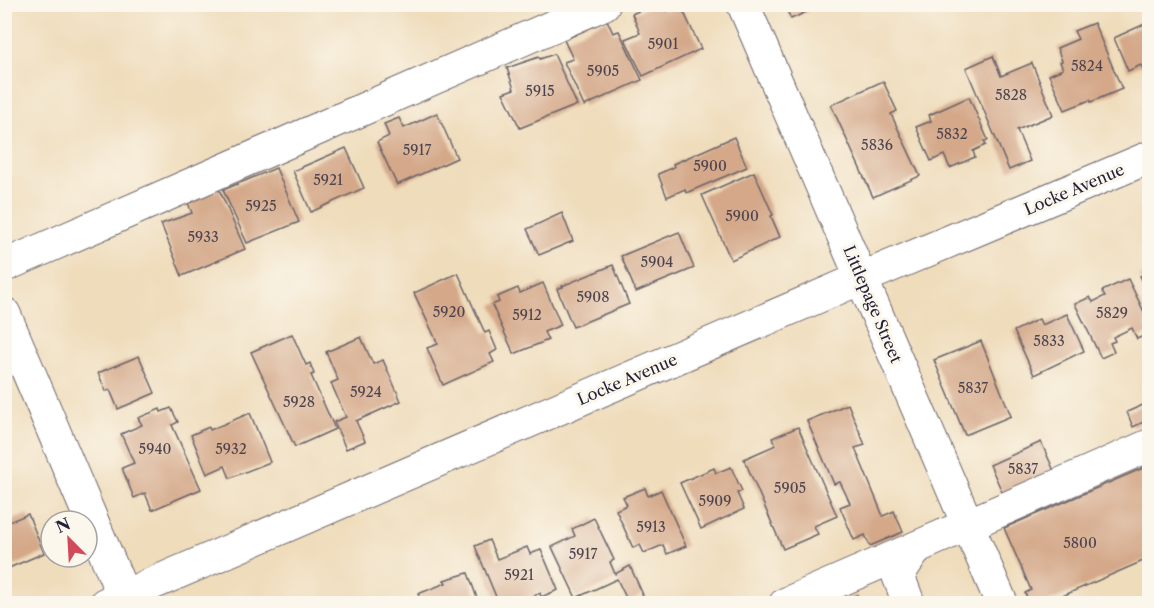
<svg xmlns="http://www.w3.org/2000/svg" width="1154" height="608" viewBox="0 0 1154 608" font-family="'Libre Caslon Text',serif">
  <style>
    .building { fill: #d4a889 }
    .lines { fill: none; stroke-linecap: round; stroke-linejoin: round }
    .minor-casing { stroke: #6a6368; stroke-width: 34 }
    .major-casing { stroke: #6a6368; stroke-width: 35 }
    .minor { stroke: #fff; stroke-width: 32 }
    .major { stroke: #fff; stroke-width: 33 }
    .labels { text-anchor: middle; stroke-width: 6; stroke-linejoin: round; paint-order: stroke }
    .number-label { font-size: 14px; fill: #4e444e }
    .street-label { font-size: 16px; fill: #22223b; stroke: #fbf7ec }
  </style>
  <rect width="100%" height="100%" fill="#fbf7ec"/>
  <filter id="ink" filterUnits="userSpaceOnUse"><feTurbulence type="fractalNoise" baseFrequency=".0167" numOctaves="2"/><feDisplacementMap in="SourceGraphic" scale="12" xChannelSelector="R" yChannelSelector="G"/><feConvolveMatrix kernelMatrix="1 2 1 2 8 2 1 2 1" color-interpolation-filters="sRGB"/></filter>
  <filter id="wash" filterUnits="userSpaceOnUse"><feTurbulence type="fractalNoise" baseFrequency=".008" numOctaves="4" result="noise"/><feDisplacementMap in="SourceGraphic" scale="24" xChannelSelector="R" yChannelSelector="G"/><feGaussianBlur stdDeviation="1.35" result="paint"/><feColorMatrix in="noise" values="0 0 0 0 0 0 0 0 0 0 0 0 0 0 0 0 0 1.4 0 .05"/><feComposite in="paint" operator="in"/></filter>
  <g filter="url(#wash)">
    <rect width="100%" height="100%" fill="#efdcbb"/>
    <g id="blocks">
      <g class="building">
        <path d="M654,4H662L665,11L680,4L701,49L643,76L625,39L640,33L632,14Z"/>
        <path d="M784,4H824L791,19Z"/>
        <path d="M1150,18V73L1146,75L1141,65L1128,71L1114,38L1147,23L1145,20Z"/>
        <path d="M607,20L613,33L619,31L642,80L584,106L564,62L573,59L564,40Z"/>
        <path d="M1094,23L1122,89L1091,102L1090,100L1065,110L1049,75L1063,69L1060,62L1062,61L1057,48L1078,39L1074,31Z"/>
        <path d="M554,54L577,105L520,128L503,93L514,89L507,68L539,57L540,59Z"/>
        <path d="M993,56L1001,76L1032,63L1053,115L1017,130L1030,161L1009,170L966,68Z"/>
        <path d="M883,81L897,111L891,114L920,176L873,197L831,105Z"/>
        <path d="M969,97L988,140L984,141L986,145L973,151L975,157L950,168L944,155L931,161L916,127L931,121L929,115Z"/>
        <path d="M437,113L457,158L397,185L377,142L389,136L384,124L399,118L404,128Z"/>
        <path d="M734,137L747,167L686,193L685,189L667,197L658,174L674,167L673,164Z"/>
        <path d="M346,148L364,188L311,212L293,171Z"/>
        <path d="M276,168L299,222L247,243L223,190Z"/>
        <path d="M754,172L773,215L771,216L780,237L731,260L702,195Z"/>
        <path d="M219,189L245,249L182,276L161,224L192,213L188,203Z"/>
        <path d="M562,213L573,241L539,255L527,229Z"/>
        <path d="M679,232L694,268L636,292L621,256Z"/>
        <path d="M613,265L629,304L573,327L557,289L563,287L562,286Z"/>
        <path d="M1150,272V297L1140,276Z"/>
        <path d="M458,273L485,333L489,331L497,350L490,354L494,362L443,385L427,348L438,344L414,293Z"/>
        <path d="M1128,279L1149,322L1146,323L1150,333L1137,339L1132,328L1113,337L1115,341L1110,343L1114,352L1101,358L1075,304L1090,297L1093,302L1105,296L1102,291Z"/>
        <path d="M543,283L561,325L544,332L548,340L514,354L492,305L499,302L497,297L518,288L520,293Z"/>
        <path d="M1067,314L1084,351L1034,375L1014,331L1039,319L1042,325Z"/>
        <path d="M292,334L306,365L310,363L314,374L311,375L335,429L295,447L251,352Z"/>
        <path d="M361,337L373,364L383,360L401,401L356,421L365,441L346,449L334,422L346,417L331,383L338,380L326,352Z"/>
        <path d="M981,341L1011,416L965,435L934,360Z"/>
        <path d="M139,356L155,393L118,409L110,390L106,391L98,373Z"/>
        <path d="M1150,402V419L1133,427L1127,412Z"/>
        <path d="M848,404L865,445L855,448L883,516L894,511L903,532L870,546L865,535L854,540L840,507L850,503L840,482L834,484L807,421Z"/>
        <path d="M171,408L178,422L172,425L201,489L152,510L145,493L134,498L122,468L134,463L121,434L142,425L138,418L160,409L161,412Z"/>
        <path d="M250,413L270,462L230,478L225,466L207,474L191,435L209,427L210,430Z"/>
        <path d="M798,427L837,516L814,526L818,534L783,549L744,459L776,445L772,438Z"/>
        <path d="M1041,442L1055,473L1004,496L990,465Z"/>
        <path d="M1150,465V558L1044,604H1030L1025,593L1031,590L1004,528Z"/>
        <path d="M731,467L742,491L737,493L744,509L701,529L680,483L714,468L716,473Z"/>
        <path d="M645,488L648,496L661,490L686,546L667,554L663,545L644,553L640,545L633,548L616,510L627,505L623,497Z"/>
        <path d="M28,514L44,553L4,570V524Z"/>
        <path d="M594,518L614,560L610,562L615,574L630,566L643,595L628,602L617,579L576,598L552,547L575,536L572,529Z"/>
        <path d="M489,540L497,559L527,547L530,554L541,550L558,590L541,597L540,593L515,604H499L475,546Z"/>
        <path d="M468,573L477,598L473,599L474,604H422L418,594L446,583L444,580Z"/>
        <path d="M857,595L860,604H837L843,601Z"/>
      </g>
    </g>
  </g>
  <g filter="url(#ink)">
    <use href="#blocks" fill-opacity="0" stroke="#6a6368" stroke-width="1.5"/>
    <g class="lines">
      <g class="minor-casing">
        <g id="minor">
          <path d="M743,4L1002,604"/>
          <path d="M4,266L604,4"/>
          <path d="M105,604L862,278L1150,157"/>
          <path d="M785,604L917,547"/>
          <path d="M909,604L898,575L917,547L1150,445"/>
        </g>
      </g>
      <g class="major-casing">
        <path id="major" d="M4,314L127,604"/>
      </g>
      <use href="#minor" class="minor"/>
      <use href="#major" class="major"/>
    </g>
  </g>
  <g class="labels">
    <g class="number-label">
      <text x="663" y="49">5901</text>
      <text x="1087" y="71">5824</text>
      <text x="603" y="76">5905</text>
      <text x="540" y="96">5915</text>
      <text x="1011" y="100">5828</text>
      <text x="952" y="139">5832</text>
      <text x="877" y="150">5836</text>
      <text x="417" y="155">5917</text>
      <text x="710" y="171">5900</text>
      <text x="328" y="185">5921</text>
      <text x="261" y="211">5925</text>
      <text x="742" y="221">5900</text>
      <text x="203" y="242">5933</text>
      <text x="657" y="267">5904</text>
      <text x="593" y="302">5908</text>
      <text x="449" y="317">5920</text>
      <text x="1112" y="318">5829</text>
      <text x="527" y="320">5912</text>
      <text x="1049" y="346">5833</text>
      <text x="973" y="393">5837</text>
      <text x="366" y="397">5924</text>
      <text x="299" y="407">5928</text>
      <text x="155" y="454">5940</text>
      <text x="231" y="454">5932</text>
      <text x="1023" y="474">5837</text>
      <text x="790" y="493">5905</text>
      <text x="715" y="506">5909</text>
      <text x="651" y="532">5913</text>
      <text x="1080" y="548">5800</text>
      <text x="583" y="559">5917</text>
      <text x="519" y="580">5921</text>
    </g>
    <g class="street-label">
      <text transform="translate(1074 189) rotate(-23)" y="6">Locke Avenue</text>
      <text transform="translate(873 304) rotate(67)" y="6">Littlepage Street</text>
      <text transform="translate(627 379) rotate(-23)" y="6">Locke Avenue</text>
    </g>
  </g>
  <rect width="1154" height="608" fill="none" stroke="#fbf7ec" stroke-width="24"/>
  <g transform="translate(69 539) rotate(336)"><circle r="28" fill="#fbf7ec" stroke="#a4a2a5" stroke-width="1.5"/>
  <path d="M0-4.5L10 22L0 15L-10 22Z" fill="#d1495b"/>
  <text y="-9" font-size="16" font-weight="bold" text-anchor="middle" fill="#22223b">N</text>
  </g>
</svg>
